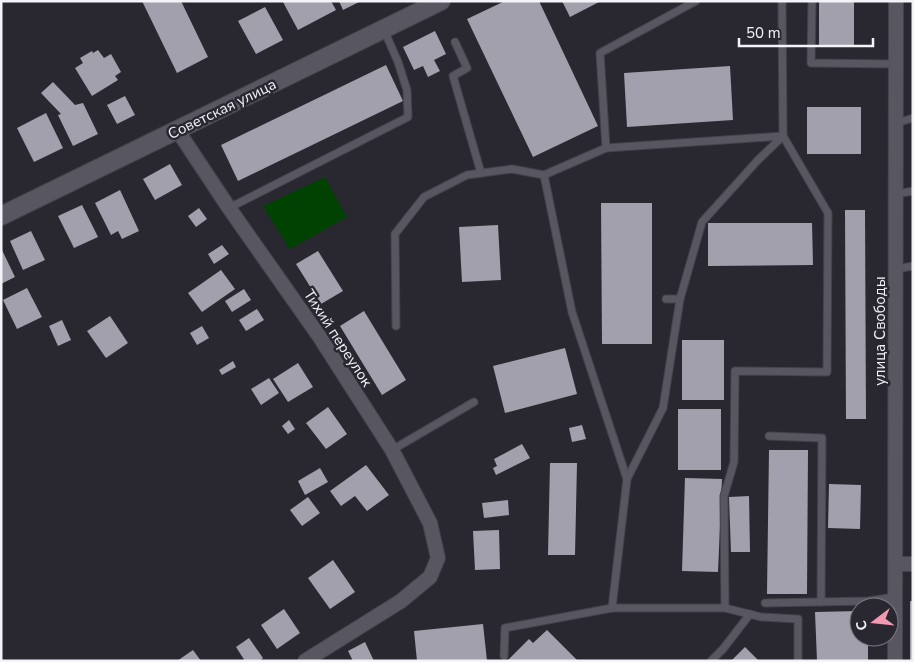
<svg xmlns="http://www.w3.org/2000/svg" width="914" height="662" viewBox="0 0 914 662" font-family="'Nunito Sans',sans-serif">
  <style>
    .green { fill: #004202 }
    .building { fill: #a2a0ac }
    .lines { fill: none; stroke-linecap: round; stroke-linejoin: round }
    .service-casing { stroke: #44434a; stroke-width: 9 }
    .minor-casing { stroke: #44434a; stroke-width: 16 }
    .tertiary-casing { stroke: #44434a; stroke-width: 20 }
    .service { stroke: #585761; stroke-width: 7 }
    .minor { stroke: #585761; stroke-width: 14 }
    .tertiary { stroke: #585761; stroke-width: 18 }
    .labels { text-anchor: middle; stroke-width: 5; stroke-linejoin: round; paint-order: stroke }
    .street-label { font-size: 15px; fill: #f4f3f9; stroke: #292831 }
  </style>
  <rect width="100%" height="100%" fill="#292831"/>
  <path class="green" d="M325,177L347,217L290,249L263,206Z"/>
  <g class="building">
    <path d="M142,1H181L208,57L177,73Z"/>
    <path d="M285,1H331L336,10L298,30L283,2Z"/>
    <path d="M339,1H361L343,10Z"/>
    <path d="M505,1H539L598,126L533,157L467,19Z"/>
    <path d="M562,1H601L570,17Z"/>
    <rect x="819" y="1" width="35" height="45"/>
    <path d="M265,7L283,40L256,54L238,21Z"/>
    <path d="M435,31L446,54L434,60L440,71L428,77L423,66L414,70L403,47Z"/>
    <path d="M98,50L104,58L111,54L121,72L115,76L118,80L92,96L75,68L83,63L80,58L92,51L93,53Z"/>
    <path d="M386,65L403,101L238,181L221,145Z"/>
    <path d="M730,66L733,120L627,127L624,73Z"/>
    <path d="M53,82L75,105L83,103L98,134L73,146L58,115L61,114L41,93Z"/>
    <path d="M125,96L135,115L117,124L107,105Z"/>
    <rect x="807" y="107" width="54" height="47"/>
    <path d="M46,113L63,148L34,162L17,128Z"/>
    <path d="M170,164L182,185L155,200L143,179Z"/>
    <path d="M120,190L139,231L122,239L118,231L111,235L95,203Z"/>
    <path d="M601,203H652V344H602Z"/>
    <path d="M82,205L98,237L74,248L58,216Z"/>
    <path d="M199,208L207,219L196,227L188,216Z"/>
    <path d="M845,210H865L866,419H846Z"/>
    <path d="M708,223H812L813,265L708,266Z"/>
    <path d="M498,225L501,280L462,282L459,227Z"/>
    <path d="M31,231L45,260L23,270L10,241Z"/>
    <path d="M222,245L229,254L214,264L208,254Z"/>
    <path d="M1,248L15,277L1,284Z"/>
    <path d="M318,251L343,291L321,304L296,264Z"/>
    <path d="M221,270L235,289L202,312L188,293Z"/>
    <path d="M27,288L42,317L17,329L3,300Z"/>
    <path d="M244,289L251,300L232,312L225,301Z"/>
    <path d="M257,309L264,320L246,331L239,320Z"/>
    <path d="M364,311L406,380L382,395L340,326Z"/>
    <path d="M110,316L128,343L106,358L87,331Z"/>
    <path d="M62,320L71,340L58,346L49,326Z"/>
    <path d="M202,326L209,338L197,345L190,333Z"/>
    <rect x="682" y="340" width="42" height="60"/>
    <path d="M565,348L577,394L505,413L493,366Z"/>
    <path d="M233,361L236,367L222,375L219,370Z"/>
    <path d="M298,363L313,387L288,402L273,379Z"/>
    <path d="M269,378L279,393L261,405L251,389Z"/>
    <path d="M328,407L347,434L326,449L306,423Z"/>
    <rect x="678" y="409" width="43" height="61"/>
    <path d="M289,420L295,429L288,434L282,426Z"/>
    <path d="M582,425L586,439L572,442L569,428Z"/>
    <path d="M522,444L530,458L496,475L493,468L497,466L494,459Z"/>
    <path d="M769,450H808L807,594H767Z"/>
    <path d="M550,463H577L575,555H548Z"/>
    <path d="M366,465L389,495L367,511L355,496L341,506L330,491Z"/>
    <path d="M320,468L328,482L305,495L298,481Z"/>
    <path d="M685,478L722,479L718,572L682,571Z"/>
    <path d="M829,484L861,485L860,529L828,528Z"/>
    <path d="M749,496L750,552H731L729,497Z"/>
    <path d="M308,497L320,513L302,526L290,510Z"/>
    <path d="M508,500L509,515L484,518L482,503Z"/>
    <path d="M499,530L500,569L475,570L473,531Z"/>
    <path d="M333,560L355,592L330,609L308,578Z"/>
    <rect x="910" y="601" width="3" height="60"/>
    <path d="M284,609L300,633L277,649L261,625Z"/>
    <path d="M859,611V637H868V661H817L815,612Z"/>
    <path d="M483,624L487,661H417L414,631Z"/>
    <path d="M547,630L578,661H507L529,639L533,643Z"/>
    <path d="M249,638L263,658L260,661H245L236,647Z"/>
    <path d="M365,642L374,661H353L348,651Z"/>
    <path d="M745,647L759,661H731Z"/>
    <path d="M193,650L201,661H177Z"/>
  </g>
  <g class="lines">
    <g class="service-casing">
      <g id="service">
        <path d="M812,1L811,63L896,64"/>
        <path d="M455,42L467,68L453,76L481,173"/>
        <path d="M896,123L913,118"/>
        <path d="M606,148L600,53L696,1"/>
        <path d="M544,175L606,148L783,136"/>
        <path d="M896,194L913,191"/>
        <path d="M229,208L408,117L407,90L398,62L384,30"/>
        <path d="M896,269L913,266"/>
        <path d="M666,299H680"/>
        <path d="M396,326L395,234L424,197L467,175L512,169L544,175L572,312L627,479"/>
        <path d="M769,436L822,438L821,602"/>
        <path d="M392,450L474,402"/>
        <path d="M765,603L868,601L895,597"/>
        <path d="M612,608L627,479L663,408L680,299L702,222L758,160L783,136"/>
        <path d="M725,608L761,617L798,619V661"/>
        <path d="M504,656L505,628L612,608H725L724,496L734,462L735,371L827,372L828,213L783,136L782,1"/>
        <path d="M711,661L723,649L750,614"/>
      </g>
    </g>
    <g class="minor-casing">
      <g id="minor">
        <path d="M178,131L229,208L319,336L392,450L430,523L438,558L430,577L401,601L305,661"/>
        <path d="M896,564H913"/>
        <path d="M895,661L896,1"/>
      </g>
    </g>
    <g class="tertiary-casing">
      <path id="tertiary" d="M1,216L441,1"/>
    </g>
    <use href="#service" class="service"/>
    <use href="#minor" class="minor"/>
    <use href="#tertiary" class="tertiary"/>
  </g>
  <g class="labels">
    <g class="street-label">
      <text transform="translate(222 109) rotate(-26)" y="5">Советская улица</text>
      <text transform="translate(880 331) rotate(-90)" y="5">улица Свободы</text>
      <text transform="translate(338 338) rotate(57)" y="5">Тихий переулок</text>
    </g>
  </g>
  <rect width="914" height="662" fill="none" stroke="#f4f3f9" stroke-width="5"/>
  <g transform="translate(874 622) rotate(254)"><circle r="24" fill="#292831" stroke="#7a7981"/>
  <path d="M0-4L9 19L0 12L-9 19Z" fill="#f19ab1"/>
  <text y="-8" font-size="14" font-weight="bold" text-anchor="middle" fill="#f4f3f9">С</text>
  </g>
  <path d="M739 38v8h134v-8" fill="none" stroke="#f4f3f9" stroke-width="2.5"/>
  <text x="746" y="38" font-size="15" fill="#f4f3f9" stroke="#292831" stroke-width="4" paint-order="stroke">50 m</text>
</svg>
